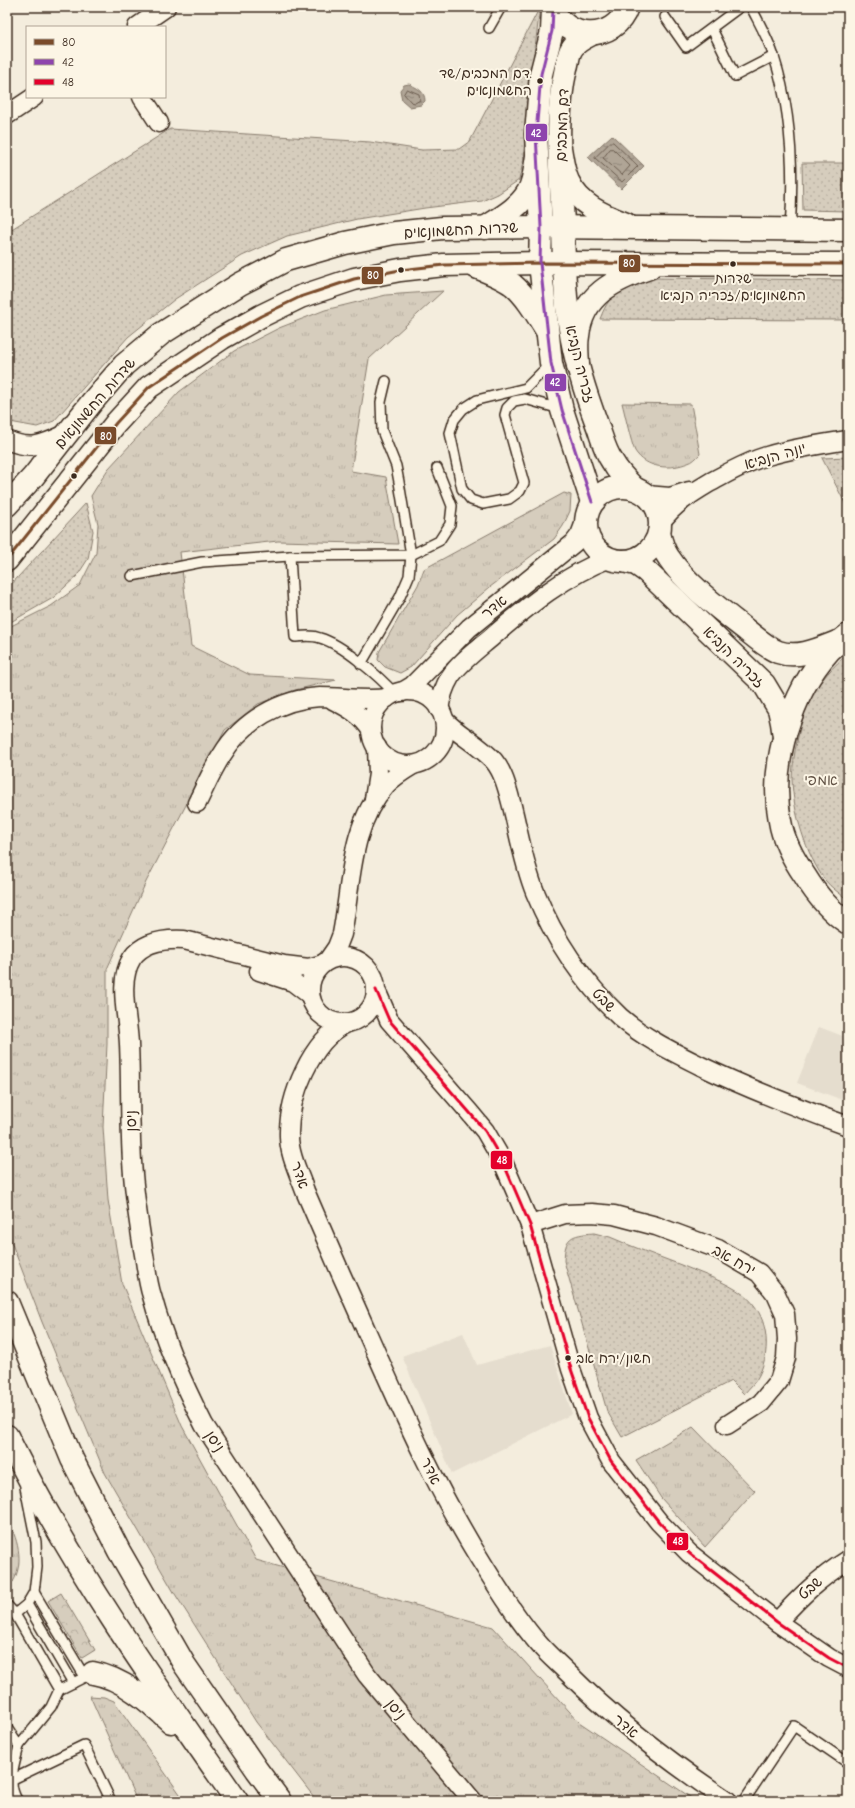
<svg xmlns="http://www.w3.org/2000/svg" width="855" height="1808" viewBox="0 0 855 1808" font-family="'Comic Neue','Playpen Sans Hebrew',sans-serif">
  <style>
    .built { fill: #e5ddce }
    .grass { fill: url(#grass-tufts); stroke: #887c6e }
    .forest { fill: url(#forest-crowns); stroke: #887c6e }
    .park { fill: url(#park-dots); stroke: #887c6e }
    .water { fill: url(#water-ripples); stroke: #817466 }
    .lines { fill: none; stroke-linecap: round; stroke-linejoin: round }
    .shore { stroke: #6a5b4e; stroke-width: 1 }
    .service-casing { stroke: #3b2a1e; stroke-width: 12 }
    .minor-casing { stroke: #3b2a1e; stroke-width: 21 }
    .tertiary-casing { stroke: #3b2a1e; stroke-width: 25 }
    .secondary-casing { stroke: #3b2a1e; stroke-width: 25 }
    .trunk-casing { stroke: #3b2a1e; stroke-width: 25 }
    .service { stroke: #fcf5e5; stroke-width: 9 }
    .minor { stroke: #fcf5e5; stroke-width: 18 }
    .tertiary { stroke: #fcf5e5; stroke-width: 22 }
    .secondary { stroke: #fcf5e5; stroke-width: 22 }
    .trunk { stroke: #fcf5e5; stroke-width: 22 }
    .bus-1-casing { stroke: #fcf5e5; stroke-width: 6 }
    .bus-2-casing { stroke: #fcf5e5; stroke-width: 6 }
    .bus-3-casing { stroke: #fcf5e5; stroke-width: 6 }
    .bus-1 { stroke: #7a4b2a; stroke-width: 3 }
    .bus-2 { stroke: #8e44ad; stroke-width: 3 }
    .bus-3 { stroke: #e4002b; stroke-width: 3 }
    .bus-dot { fill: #3b2a1e; stroke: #fcf5e5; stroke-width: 1.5 }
    .labels { text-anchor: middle; stroke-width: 4; stroke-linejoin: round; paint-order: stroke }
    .bus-label { font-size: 14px; fill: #3b2a1e; stroke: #fcf5e5; text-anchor: end }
    .street-label { font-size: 15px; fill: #3b2a1e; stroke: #fcf5e5 }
    .park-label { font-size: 15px; fill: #625346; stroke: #fcf5e5 }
    .line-badge { stroke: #fcf5e5; stroke-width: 1.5 }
    .badge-label { font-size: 11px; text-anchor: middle; font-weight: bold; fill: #fff }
  </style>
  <defs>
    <pattern id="grass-tufts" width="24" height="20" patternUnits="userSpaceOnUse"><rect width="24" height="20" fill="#d6cdbd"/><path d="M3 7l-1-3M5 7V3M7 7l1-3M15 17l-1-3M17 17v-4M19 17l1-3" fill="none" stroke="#b9b0a2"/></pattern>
    <pattern id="forest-crowns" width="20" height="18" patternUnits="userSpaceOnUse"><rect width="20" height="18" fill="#d6cdbd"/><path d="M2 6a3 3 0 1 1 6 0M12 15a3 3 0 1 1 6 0" fill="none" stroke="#b9b0a2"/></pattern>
    <pattern id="park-dots" width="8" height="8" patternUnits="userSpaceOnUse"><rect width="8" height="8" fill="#d6cdbd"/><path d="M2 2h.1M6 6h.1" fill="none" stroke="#b9b0a2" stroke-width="1.8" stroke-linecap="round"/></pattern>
    <pattern id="water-ripples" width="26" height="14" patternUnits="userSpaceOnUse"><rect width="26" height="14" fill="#b0a596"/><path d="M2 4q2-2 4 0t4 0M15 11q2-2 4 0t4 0" fill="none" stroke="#90877a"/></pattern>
  </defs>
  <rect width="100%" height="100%" fill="#f4eddd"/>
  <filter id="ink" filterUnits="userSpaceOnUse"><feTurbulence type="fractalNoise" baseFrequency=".025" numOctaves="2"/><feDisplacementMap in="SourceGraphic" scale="8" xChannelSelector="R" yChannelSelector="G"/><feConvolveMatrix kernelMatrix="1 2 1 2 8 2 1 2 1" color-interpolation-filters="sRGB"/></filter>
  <g filter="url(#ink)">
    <g class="built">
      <path d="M819,1027L848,1038V1102L797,1083Z"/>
      <path d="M463,1333L477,1365L550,1345L572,1414L452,1474L402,1356Z"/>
    </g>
    <g class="grass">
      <path d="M843,7H848V75Z"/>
      <path d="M443,291L369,359L351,471L386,477L398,544L278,541L180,552L191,646L250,675L336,680L295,690L258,704L225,730L146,882L107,969V1044L103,1127L108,1200L122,1284L182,1426L256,1560L493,1627L579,1722L696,1801H317L256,1722L175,1594L105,1473L42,1322L7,1231V628L51,606L80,585L96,553L98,524L91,496L108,469L179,392L234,351L279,328L325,310L386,295Z"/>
      <path d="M622,403L691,404L700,454C697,457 693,462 688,463C671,470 646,469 635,451C631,443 625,414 622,403Z"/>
      <path d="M564,493L571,495L570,511L563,526L554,539L490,587L457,615L411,667L400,673L385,667L378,660L379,652L418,585L424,569Z"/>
      <path d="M693,1427L755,1491L705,1547L661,1498L636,1460Z"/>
      <path d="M7,1518C17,1538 25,1561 13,1582L7,1579Z"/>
      <path d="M90,1696L104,1697L114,1701L185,1801H137Z"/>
    </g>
    <path class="forest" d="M61,1593L95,1650L82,1658L48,1601Z"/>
    <g class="park">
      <path d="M540,7L528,104L523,162L519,180L498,194L482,201L425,208L357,219L287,236L242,256L175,299L128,337L54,421L37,427L10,422L7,418V232L170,129L370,142L422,150L459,149L470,141Z"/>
      <path d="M802,163H848V211L803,210Z"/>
      <path d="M655,278L848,280V320L600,319C611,289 625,284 655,278Z"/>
      <path d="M848,457V509L822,458Z"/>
      <path d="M86,503L93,531L88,559L77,576L53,598L7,624V589Z"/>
      <path d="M848,653V900C841,894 831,888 825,880C806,855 793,811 792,780C792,758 801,717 811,697C820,680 834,666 848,653Z"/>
      <path d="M594,1233L610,1237C633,1247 657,1256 681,1265C702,1274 725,1281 744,1295C768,1313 772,1349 759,1375C756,1382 749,1388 744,1394L731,1381L622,1437L607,1411L564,1261C565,1237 570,1235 594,1233Z"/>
    </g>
    <g class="water">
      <path d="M409,84C417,88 425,91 425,101L421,105L410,107L402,100L400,90L404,85Z"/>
      <path d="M612,135L644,166L621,189L588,157Z"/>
    </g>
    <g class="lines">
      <g class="shore">
        <path d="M407,89L419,94L420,100L415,103L411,102L404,94Z"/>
        <path d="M611,142H613L638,166L622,182L595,158Z"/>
        <path d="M613,149L630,166L622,175L603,158L610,149Z"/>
      </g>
      <g class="service-casing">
        <g id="service">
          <path d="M751,7C759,23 769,40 774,57C792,112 794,173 790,230"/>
          <path d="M665,17L686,47L740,7"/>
          <path d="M489,28L501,7"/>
          <path d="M712,29L735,76L774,56"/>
          <path d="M550,364L526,388L477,400L463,409L454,420L450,433L462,489L471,500L483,504L509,499L520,491L524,483L505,415L507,408L514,401L525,399L560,409"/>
          <path d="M290,556L295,637C304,636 312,635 320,638C342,644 380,677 395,694"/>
          <path d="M132,576L202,562L290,556L411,555L439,541L450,524L452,506L437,468"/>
          <path d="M361,664L400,597L409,576L411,555L399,482L396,466L382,431L381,402L386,381"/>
          <path d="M25,1487L36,1542L37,1567L34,1592L27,1604L15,1614L59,1690L93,1673"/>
          <path d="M34,1592L85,1677"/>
          <path d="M27,1604L73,1683"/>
          <path d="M7,1605L15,1614"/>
          <path d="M7,1728L19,1746L51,1707L59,1690"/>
          <path d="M11,1780L84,1745L111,1801"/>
          <path d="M18,1801C6,1784 15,1764 19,1746"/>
          <path d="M744,1801L794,1726L848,1763"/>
        </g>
      </g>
      <g class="minor-casing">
        <g id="minor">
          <path d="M137,27L166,7"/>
          <path d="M142,97L159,123"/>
          <path d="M7,115L34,97"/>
          <path d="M7,440C31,451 44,444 66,434"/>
          <path d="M646,495L670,497L689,491"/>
          <path d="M660,523C674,504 689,495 709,483C728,473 746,462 767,456C794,448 821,444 848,440"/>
          <circle cx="408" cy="728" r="37"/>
          <path d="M402,692L412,686L469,628L574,543L580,535L585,522"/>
          <path d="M333,700C349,708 361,715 371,730"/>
          <path d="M439,709C441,697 444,687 450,677C460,662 478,649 492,637C528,606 565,575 610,558"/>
          <path d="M444,720C459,735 479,745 494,761C504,773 508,791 512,806C519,834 524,865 535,892C554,939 583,982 620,1017C644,1038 673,1052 701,1066C749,1089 798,1108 848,1126"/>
          <path d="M374,799L378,774L377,747"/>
          <path d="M197,803C205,787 212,770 222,755C242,721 281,699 320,697C343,697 365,701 387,698"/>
          <circle cx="343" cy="990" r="33"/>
          <path d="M328,960L337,947L342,934C352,884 349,826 386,785C393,777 403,771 413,765"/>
          <path d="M320,965L309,968L284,965L184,940C165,939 144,941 132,958C117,982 128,1017 129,1044C131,1087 129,1131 133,1174C135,1199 139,1224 143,1249C146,1264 147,1281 152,1296C164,1341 183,1384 204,1425L367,1675L473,1801"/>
          <path d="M259,971L293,982L310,995"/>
          <path d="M376,990L389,1020L470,1113L485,1131L503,1162L530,1225L571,1369L588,1418L611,1461L659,1522L689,1553L777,1622L829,1658L848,1668"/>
          <path d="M347,1023C311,1040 288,1098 289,1136C289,1154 299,1174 305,1191C317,1219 329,1246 341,1274C386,1373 427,1476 486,1569C502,1595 518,1620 538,1643C547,1654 558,1663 568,1673C617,1722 671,1763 728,1801"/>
          <path d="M530,1225L565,1214L592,1213L614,1215L656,1226L718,1249L759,1273L776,1294L785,1314L787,1339L786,1358L779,1381L761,1403L727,1425"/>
          <path d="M777,1622C800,1597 819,1578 848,1560"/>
        </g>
      </g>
      <g class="tertiary-casing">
        <g id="tertiary">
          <path d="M552,7C565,41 615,43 627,7"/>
          <path d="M553,9L552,31L541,74L536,134L541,227L540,263L551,363L562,410L592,502"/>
          <path d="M592,34C584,38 575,42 571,50C568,55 568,63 566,68C554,119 561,173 563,225C564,260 564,294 570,328C575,362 586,395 598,427C602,438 605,451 612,461C618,472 626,480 635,489"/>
          <circle cx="623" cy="524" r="37"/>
          <path d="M659,533C661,542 663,550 669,558C685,583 721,610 745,629C755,637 766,647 778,652C798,659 819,649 837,642"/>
          <path d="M623,561L636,564L646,571L764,684L779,709L782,723L784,737"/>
          <path d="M848,635C842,640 835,645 829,651C791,693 769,765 780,821C783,840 794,860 805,876C816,894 831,912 848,923"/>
        </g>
      </g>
      <g class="secondary-casing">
        <g id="secondary">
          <path d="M560,148C562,159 563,171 568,181C579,205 603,215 626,224"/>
          <path d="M485,228C500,218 519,208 528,192C534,182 535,168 537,156"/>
          <path d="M476,267C489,272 502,277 513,285C527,297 537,315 547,331"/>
          <path d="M578,367C578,357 576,346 578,336C582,295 614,280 649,268"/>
          <path d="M7,505L33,477L92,402L124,365L161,334L240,284L286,260L345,243L394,233L442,228L541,227L848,230"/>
          <path d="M7,560L116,423L149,387L222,338L261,316L300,297L354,279L400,270L444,265L540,263L848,264"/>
        </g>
      </g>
      <g class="trunk-casing">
        <g id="trunk">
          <path d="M7,1302L72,1459L119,1551L184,1664L257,1770L280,1801"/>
          <path d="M7,1436C71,1566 154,1683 237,1801"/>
          <path d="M93,1673C123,1678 150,1702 171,1722"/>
        </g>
      </g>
      <use href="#service" class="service"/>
      <use href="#minor" class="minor"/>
      <use href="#tertiary" class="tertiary"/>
      <use href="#secondary" class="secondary"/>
      <use href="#trunk" class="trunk"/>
      <g class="bus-1-casing">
        <path id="bus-1" d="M7,560L116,423L149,387L222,338L261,316L300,297L354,279L400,270L444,265L540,263L848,264"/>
      </g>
      <g class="bus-2-casing">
        <path id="bus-2" d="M553,9L552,31L541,74L536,134L541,227L540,263L551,363L562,410L592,502"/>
      </g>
      <g class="bus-3-casing">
        <path id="bus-3" d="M376,990L389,1020L470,1113L485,1131L503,1162L530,1225L571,1369L588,1418L611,1461L659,1522L689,1553L777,1622L829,1658L848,1668"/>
      </g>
      <use href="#bus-1" class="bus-1"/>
      <use href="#bus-2" class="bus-2"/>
      <use href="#bus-3" class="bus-3"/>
    </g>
  </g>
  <g class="bus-dot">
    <circle cx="540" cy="81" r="3.5"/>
    <circle cx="733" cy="264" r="3.5"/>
    <circle cx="401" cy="270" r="3.5"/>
    <circle cx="74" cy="476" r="3.5"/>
    <circle cx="568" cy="1358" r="3.5"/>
  </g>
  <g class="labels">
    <g class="bus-label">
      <text x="532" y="78">דם המכבים/שד.<tspan x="532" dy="17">החשמונאים</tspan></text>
      <text x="733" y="283" text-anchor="middle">שדרות<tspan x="733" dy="17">החשמונאים/זכריה הנביא</tspan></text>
      <text x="576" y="1363" text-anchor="start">חשון/ירח אב</text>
    </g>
    <g class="street-label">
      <text transform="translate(562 125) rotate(-88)" y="5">דם המכבים</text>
      <text transform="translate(461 230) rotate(-3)" y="5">שדרות החשמונאים</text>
      <text transform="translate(580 364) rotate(76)" y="5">זכריה הנביא</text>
      <text transform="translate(95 403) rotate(-49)" y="5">שדרות החשמונאים</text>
      <text transform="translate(775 456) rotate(-16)" y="5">יונה הנביא</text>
      <text transform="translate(494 607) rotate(-39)" y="5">אדר</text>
      <text transform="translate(734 657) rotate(45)" y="5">זכריה הנביא</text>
      <text transform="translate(604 1000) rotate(47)" y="5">שבט</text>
      <text transform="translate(131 1121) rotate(-92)" y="5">ניסן</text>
      <text transform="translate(300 1175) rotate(71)" y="5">אדר</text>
      <text transform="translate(734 1260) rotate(29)" y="5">ירח אב</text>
      <text transform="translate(215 1441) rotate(56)" y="5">ניסן</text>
      <text transform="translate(431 1471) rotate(65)" y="5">אדר</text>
      <text transform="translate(810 1588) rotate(-42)" y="5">שבט</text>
      <text transform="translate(396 1709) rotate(50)" y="5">ניסן</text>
      <text transform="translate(626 1726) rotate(40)" y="5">אדר</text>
    </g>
    <g class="park-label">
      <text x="821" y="785">אמפי</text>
    </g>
  </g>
  <g class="line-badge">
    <rect x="525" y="123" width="23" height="19" rx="4" fill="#8e44ad"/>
    <rect x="618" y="254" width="23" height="19" rx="4" fill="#7a4b2a"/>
    <rect x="361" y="266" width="23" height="19" rx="4" fill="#7a4b2a"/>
    <rect x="544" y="373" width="23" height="19" rx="4" fill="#8e44ad"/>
    <rect x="94" y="426" width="23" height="19" rx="4" fill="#7a4b2a"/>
    <rect x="490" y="1150" width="23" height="20" rx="4" fill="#e4002b"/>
    <rect x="666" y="1532" width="23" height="19" rx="4" fill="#e4002b"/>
  </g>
  <g class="badge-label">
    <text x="536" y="137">42</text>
    <text x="629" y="267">80</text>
    <text x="373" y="279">80</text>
    <text x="555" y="386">42</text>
    <text x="106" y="440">80</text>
    <text x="502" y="1164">48</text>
    <text x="678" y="1545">48</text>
  </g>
  <rect width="855" height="1808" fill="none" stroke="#fcf5e5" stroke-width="24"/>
  <rect x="12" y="12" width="831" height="1784" fill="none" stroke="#3b2a1e" stroke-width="1.5" filter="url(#ink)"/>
  <rect x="26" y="26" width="140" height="72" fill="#fcf5e5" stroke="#afa495"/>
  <rect x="34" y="39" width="20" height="6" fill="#7a4b2a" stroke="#afa495"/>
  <text x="62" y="46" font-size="12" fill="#3b2a1e">80</text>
  <rect x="34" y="59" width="20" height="6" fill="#8e44ad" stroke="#afa495"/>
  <text x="62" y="66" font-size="12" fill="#3b2a1e">42</text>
  <rect x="34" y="79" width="20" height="6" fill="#e4002b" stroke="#afa495"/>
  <text x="62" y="86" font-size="12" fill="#3b2a1e">48</text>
</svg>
